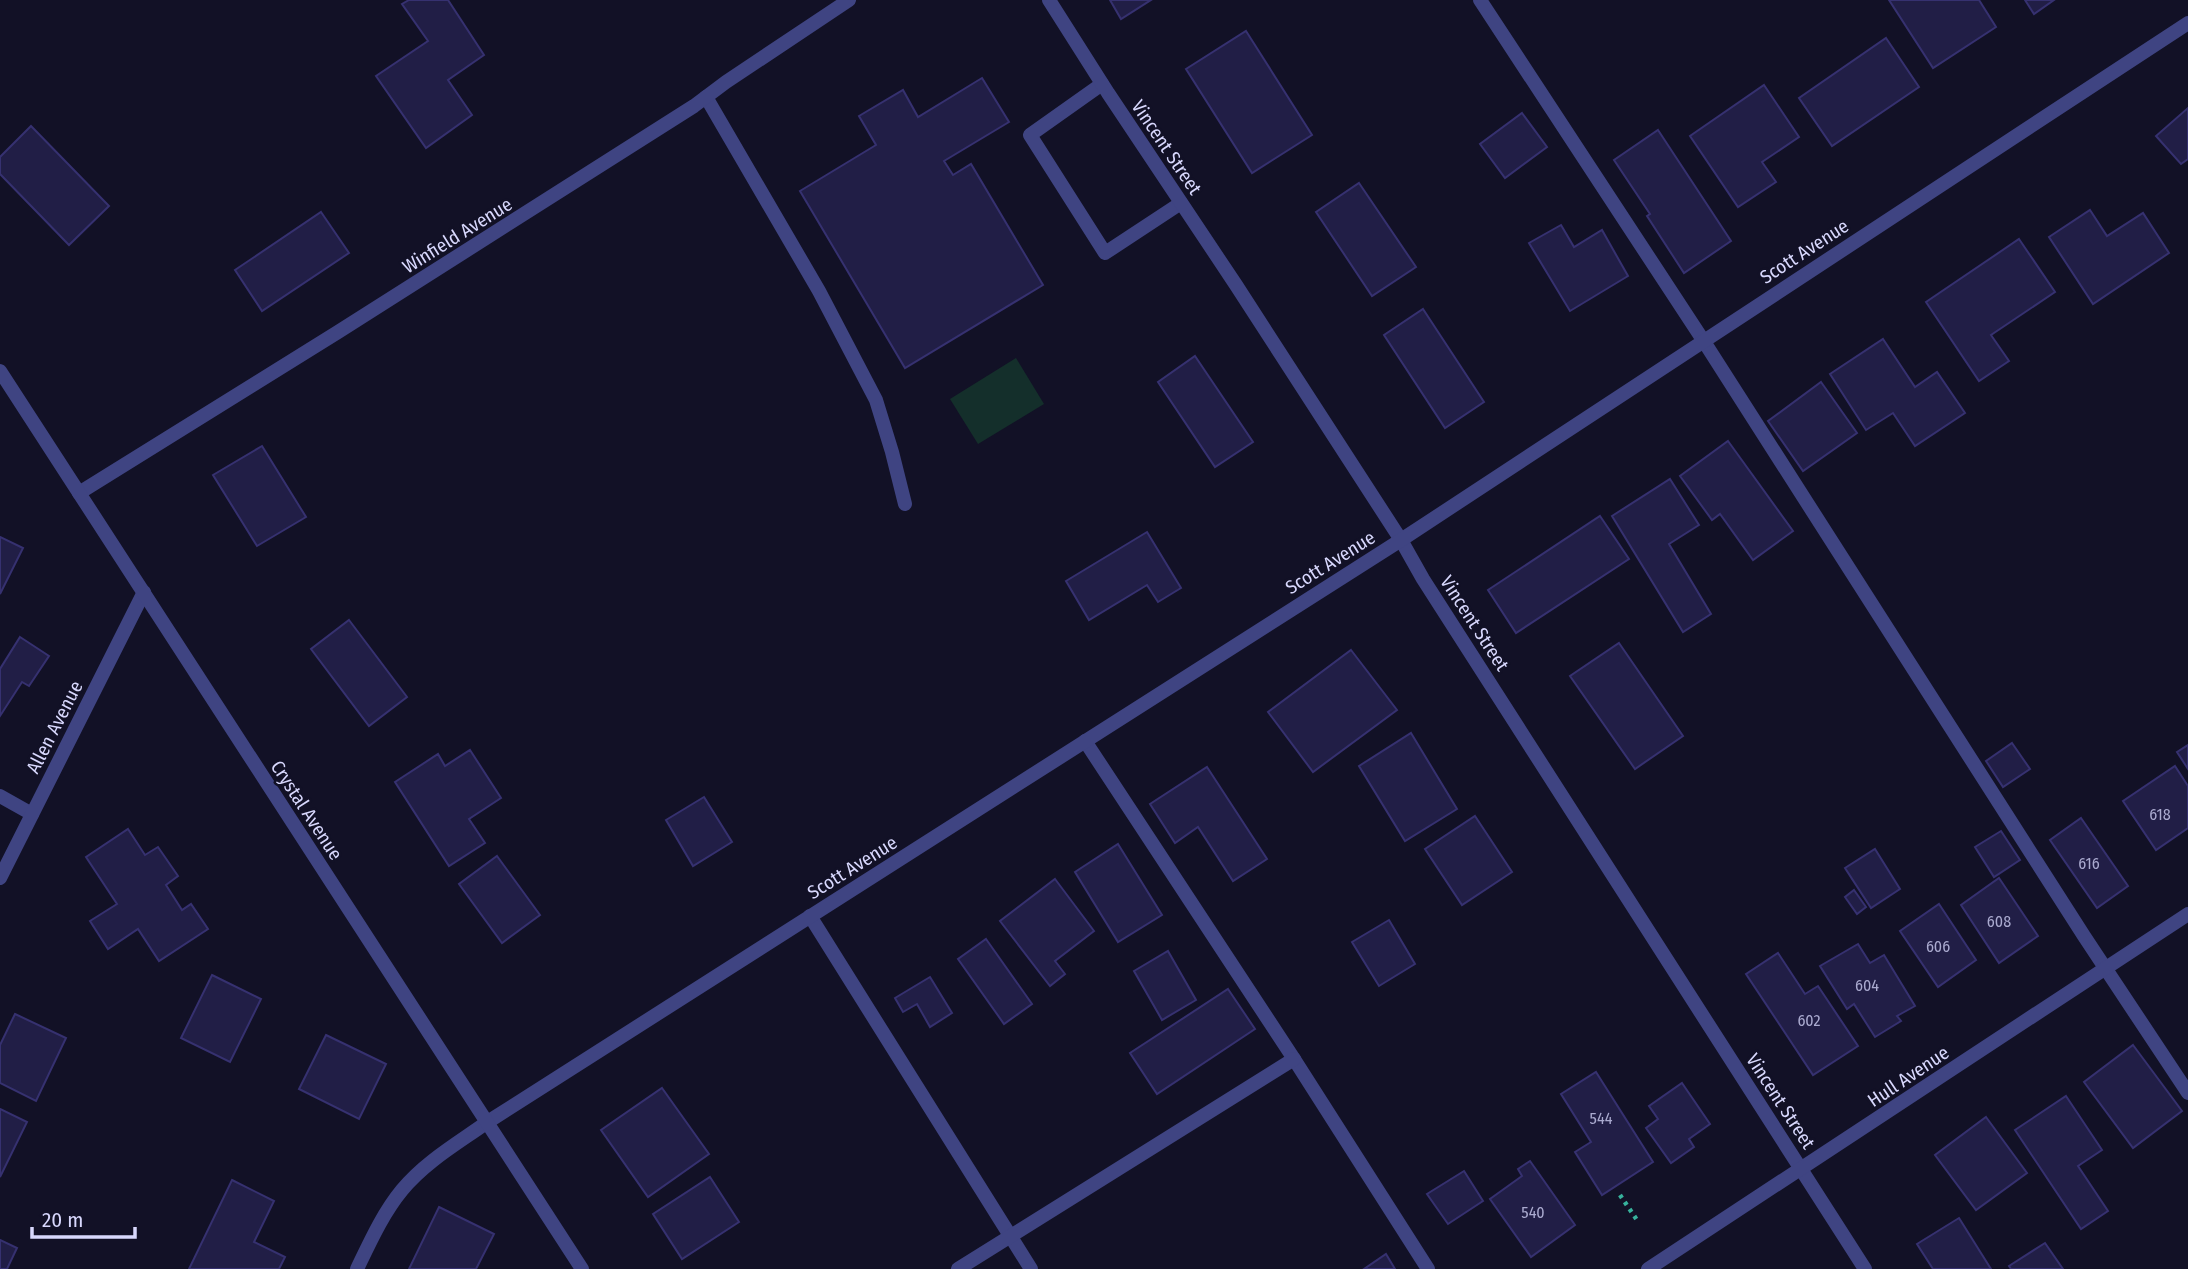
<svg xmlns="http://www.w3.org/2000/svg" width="2188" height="1269" viewBox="0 0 2188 1269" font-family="'Fira Sans Condensed',sans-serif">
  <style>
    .green { fill: #142f2b }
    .building { fill: #211e46; stroke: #363170; stroke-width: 2 }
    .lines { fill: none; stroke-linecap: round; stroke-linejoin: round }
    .path { stroke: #37b29c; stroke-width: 4.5; stroke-dasharray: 3.5 5; stroke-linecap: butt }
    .service { stroke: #3f4482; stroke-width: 14 }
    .minor { stroke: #3f4482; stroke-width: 14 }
    .tertiary { stroke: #3f4482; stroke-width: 14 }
    .labels { text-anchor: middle; stroke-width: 5; stroke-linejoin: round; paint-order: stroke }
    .number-label { font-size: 16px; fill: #aaaacf }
    .street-label { font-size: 19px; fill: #d8d8fd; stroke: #121126 }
  </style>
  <rect width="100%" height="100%" fill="#121126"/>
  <path class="green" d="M1016,358L1044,404L978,444L950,399Z"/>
  <g class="building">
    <path d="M409,0H448L484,55L448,80L472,115L426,148L376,76L428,41L402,4Z"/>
    <path d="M1110,0H1151L1121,19Z"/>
    <path d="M1889,0H1979L1996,27L1933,68Z"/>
    <path d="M2025,0H2054L2034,14Z"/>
    <path d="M1246,31L1312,135L1252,173L1186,69Z"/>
    <path d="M1886,38L1919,87L1832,146L1799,98Z"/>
    <path d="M982,78L1009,122L944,161L953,175L971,164L1043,285L905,368L800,191L876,145L859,116L903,90L918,117Z"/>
    <path d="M1764,85L1799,137L1762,162L1776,182L1738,207L1690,136Z"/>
    <path d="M2188,108V159L2181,164L2156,136Z"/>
    <path d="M1522,113L1547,147L1505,178L1480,144Z"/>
    <path d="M31,126L109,206L69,245L0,174V157Z"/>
    <path d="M1658,130L1731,241L1684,273L1647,216L1650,214L1614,160Z"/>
    <path d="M1359,183L1416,267L1372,296L1316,212Z"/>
    <path d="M2090,210L2107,236L2143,213L2169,253L2093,304L2049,237Z"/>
    <path d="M321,212L349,253L262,311L235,270Z"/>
    <path d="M1561,225L1574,247L1602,230L1628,276L1570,311L1529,243Z"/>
    <path d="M2019,239L2055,292L1991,335L2009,361L1979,381L1926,302Z"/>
    <path d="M1423,309L1484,402L1445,428L1384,335Z"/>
    <path d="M1883,339L1915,387L1937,372L1965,413L1915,446L1893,413L1866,430L1830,374Z"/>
    <path d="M1195,356L1253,442L1215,467L1158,382Z"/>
    <path d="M1821,382L1857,433L1803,471L1768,421Z"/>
    <path d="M1728,441L1793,531L1753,560L1720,514L1712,520L1680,476Z"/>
    <path d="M262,446L306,517L257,546L213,475Z"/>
    <path d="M1670,479L1699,525L1669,544L1711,614L1683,632L1612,516Z"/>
    <path d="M1600,516L1629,559L1516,633L1488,590Z"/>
    <path d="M1147,532L1181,588L1158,602L1147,585L1089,620L1066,581Z"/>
    <path d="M0,537L23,548L0,594Z"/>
    <path d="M349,620L407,697L369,726L311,649Z"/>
    <path d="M20,637L49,656L29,686L22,682L0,716V669Z"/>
    <path d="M1619,643L1683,736L1635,769L1570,676Z"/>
    <path d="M1351,650L1397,710L1313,772L1268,712Z"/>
    <path d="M1411,733L1457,809L1405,841L1359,766Z"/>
    <path d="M2012,743L2030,769L2003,787L1986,761Z"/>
    <path d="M2188,745V769L2177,752Z"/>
    <path d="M470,750L501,798L469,819L485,843L449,866L395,782L438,754L445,766Z"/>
    <path d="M2175,766L2188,786V828L2156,850L2123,801Z"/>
    <path d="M1207,767L1267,859L1233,881L1198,827L1175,843L1150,804Z"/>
    <path d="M704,797L732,842L693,866L666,820Z"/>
    <path d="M1475,816L1512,872L1462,905L1425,849Z"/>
    <path d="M2081,818L2128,886L2097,908L2050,840Z"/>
    <path d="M128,829L145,855L158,847L178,876L166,885L182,910L191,904L208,929L159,961L138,929L108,949L90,921L117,904L86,857Z"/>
    <path d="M2001,831L2020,860L1994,877L1975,847Z"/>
    <path d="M1118,844L1162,915L1118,942L1075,872Z"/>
    <path d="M1875,849L1900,889L1871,908L1845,868Z"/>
    <path d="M497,856L540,915L502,943L459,884Z"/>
    <path d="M1999,878L2038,936L1999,963L1961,905Z"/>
    <path d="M1055,879L1094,931L1055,961L1065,974L1050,986L1000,921Z"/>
    <path d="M1854,890L1866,907L1857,914L1845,897Z"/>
    <path d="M1939,904L1976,960L1938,987L1900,931Z"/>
    <path d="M1389,920L1415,964L1379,986L1352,942Z"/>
    <path d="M986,939L1032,1004L1004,1024L958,959Z"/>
    <path d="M1858,944L1870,963L1884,955L1915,1006L1897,1016L1901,1021L1875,1037L1854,1004L1847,1009L1820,966Z"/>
    <path d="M1168,951L1196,1000L1162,1020L1134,971Z"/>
    <path d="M1778,953L1805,994L1818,986L1858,1046L1813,1075L1746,974Z"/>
    <path d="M212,975L261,999L230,1062L181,1038Z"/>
    <path d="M930,977L952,1013L930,1027L917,1004L903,1012L895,998Z"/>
    <path d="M1228,989L1255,1029L1157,1094L1130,1053Z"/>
    <path d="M15,1014L66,1038L36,1101L0,1083V1045Z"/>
    <path d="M326,1035L386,1064L359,1119L299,1089Z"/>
    <path d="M2133,1045L2182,1111L2133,1148L2084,1082Z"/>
    <path d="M1596,1072L1653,1162L1602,1195L1575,1152L1591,1142L1561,1094Z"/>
    <path d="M1682,1083L1710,1124L1689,1139L1694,1147L1671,1163L1646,1128L1658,1119L1649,1106Z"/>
    <path d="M662,1088L709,1154L648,1197L601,1130Z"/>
    <path d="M2066,1096L2102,1150L2078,1166L2108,1211L2081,1229L2015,1130Z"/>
    <path d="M0,1109L27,1122L0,1177Z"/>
    <path d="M1986,1117L2027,1173L1976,1210L1935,1155Z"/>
    <path d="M1530,1161L1575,1225L1531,1257L1490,1199L1522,1176L1518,1169Z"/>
    <path d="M1464,1171L1483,1201L1448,1224L1427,1194Z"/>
    <path d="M710,1177L739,1222L682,1259L653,1214Z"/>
    <path d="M232,1180L274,1201L254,1242L285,1257L279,1269H189Z"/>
    <path d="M439,1207L494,1234L476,1269H409Z"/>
    <path d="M1959,1218L1991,1269H1933L1917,1244Z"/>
    <path d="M0,1240L17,1248L7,1269H0Z"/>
    <path d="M2045,1243L2063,1269H2011L2009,1266Z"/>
    <path d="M1386,1254L1395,1269H1364Z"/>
  </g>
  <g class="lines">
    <path class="path" d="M1620,1195L1639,1223"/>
    <g class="service">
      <path d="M1480,0L1703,340L2084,936L2188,1093"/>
      <path d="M1102,84L1030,135L1105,253L1181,203"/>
      <path d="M706,97L819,291L876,400L892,452L905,504"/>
      <path d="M1085,741L1294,1059L1428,1269"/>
      <path d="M0,796L32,814"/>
      <path d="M810,916L1031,1269"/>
      <path d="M958,1269L1294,1059"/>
    </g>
    <g class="minor">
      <path d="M1049,0L1108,93L1236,285L1401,540L1423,579L1865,1269"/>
      <path d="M79,493L338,332L694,106L726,82L849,0"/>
      <path d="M0,878L144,592"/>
      <path d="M357,1269C370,1242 383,1213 402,1190C425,1162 458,1143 486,1123L1401,540L2188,23"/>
    </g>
    <g class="tertiary">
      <path d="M0,371L582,1269"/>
      <path d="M1648,1269L2188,914"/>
    </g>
  </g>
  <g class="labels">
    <g class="number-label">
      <text x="2160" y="820">618</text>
      <text x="2089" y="869">616</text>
      <text x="1999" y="927">608</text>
      <text x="1938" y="952">606</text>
      <text x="1867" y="991">604</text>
      <text x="1809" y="1026">602</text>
      <text x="1601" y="1124">544</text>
      <text x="1533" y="1218">540</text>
    </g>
    <g class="street-label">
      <text transform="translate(1167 147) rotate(56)" y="7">Vincent Street</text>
      <text transform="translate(457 235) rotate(-32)" y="7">Winfield Avenue</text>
      <text transform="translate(1804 251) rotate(-33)" y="7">Scott Avenue</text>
      <text transform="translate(1330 562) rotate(-32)" y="7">Scott Avenue</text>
      <text transform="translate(1475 623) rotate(57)" y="7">Vincent Street</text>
      <text transform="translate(54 727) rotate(-63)" y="7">Allen Avenue</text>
      <text transform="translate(307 810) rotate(57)" y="7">Crystal Avenue</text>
      <text transform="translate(852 867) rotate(-32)" y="7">Scott Avenue</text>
      <text transform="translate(1908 1076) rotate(-34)" y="7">Hull Avenue</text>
      <text transform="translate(1781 1101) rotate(57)" y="7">Vincent Street</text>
    </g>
  </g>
  <path d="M32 1227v10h103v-10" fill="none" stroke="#d8d8fd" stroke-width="3.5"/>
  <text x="42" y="1227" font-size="21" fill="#d8d8fd" stroke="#121126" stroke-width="5" paint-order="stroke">20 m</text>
</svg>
